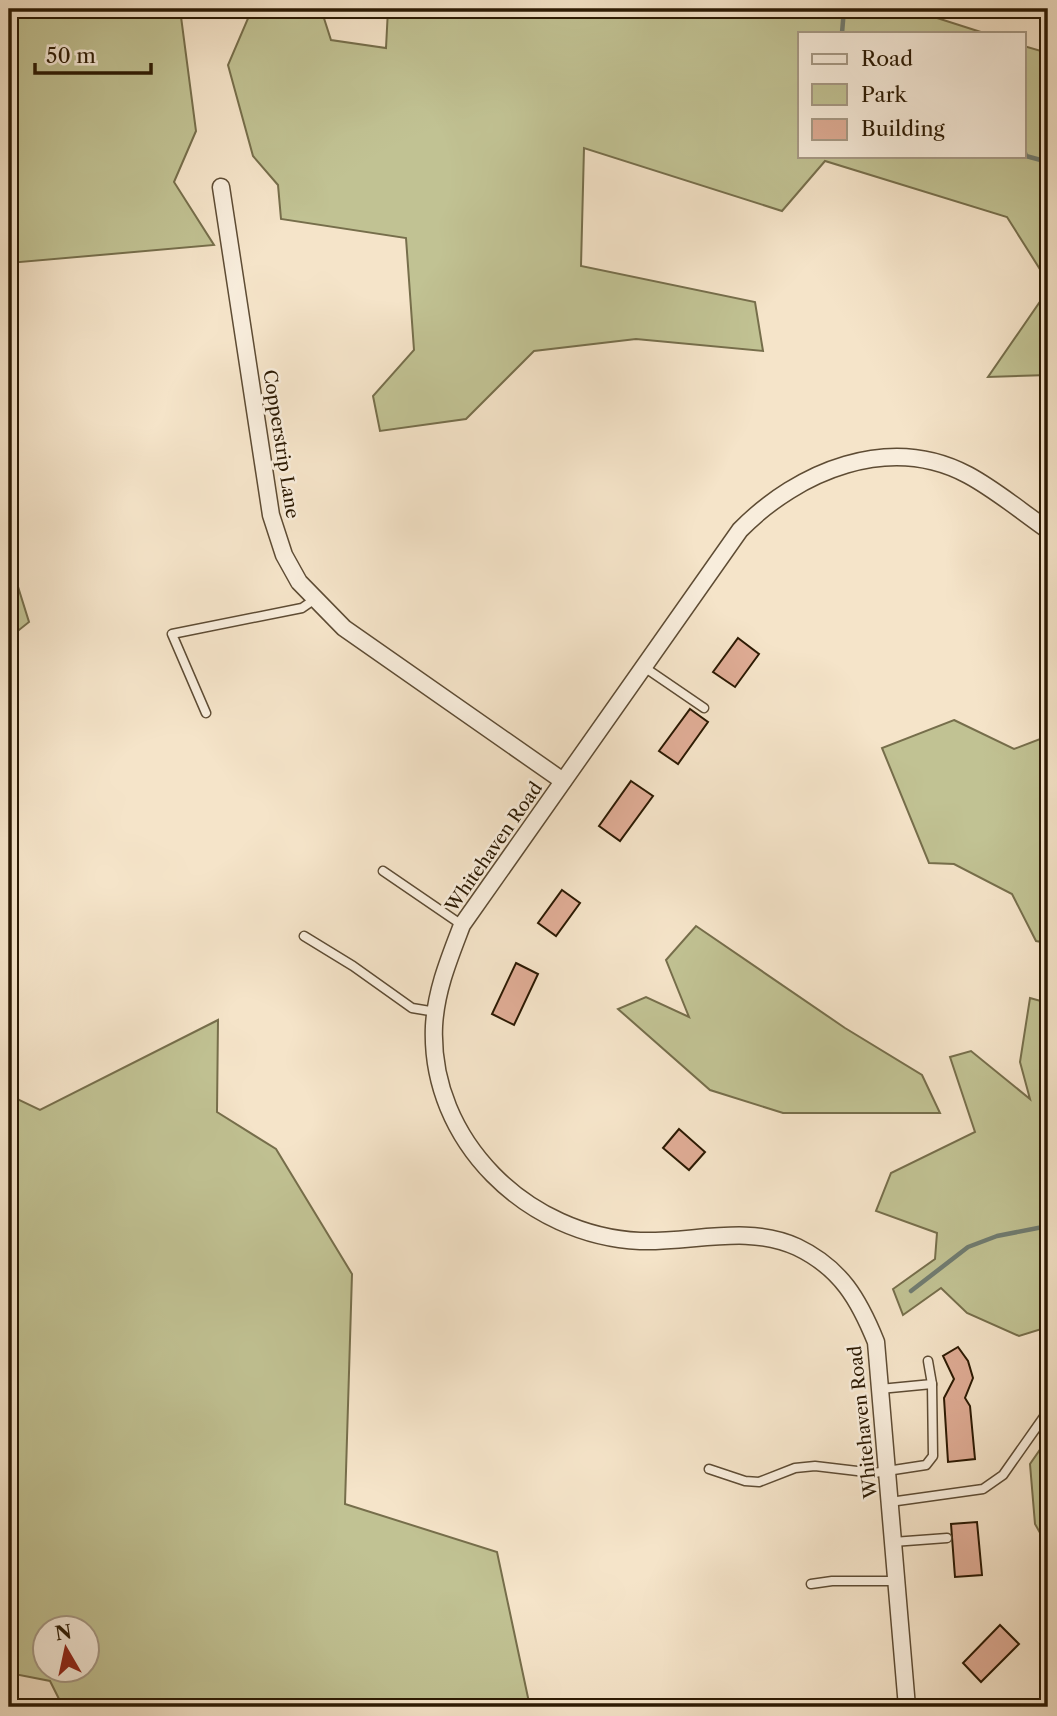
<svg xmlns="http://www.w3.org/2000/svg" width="1057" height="1716" viewBox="0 0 1057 1716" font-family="'Libre Caslon Text',serif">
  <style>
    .green { fill: #c1c293; stroke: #766e4b; stroke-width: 2; fill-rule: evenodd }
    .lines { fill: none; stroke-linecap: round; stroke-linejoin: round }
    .stream { stroke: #707c71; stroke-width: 4.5 }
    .building { fill: #dfac95; stroke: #2c1a03; stroke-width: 2 }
    .service-casing { stroke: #5e4c34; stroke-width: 11 }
    .minor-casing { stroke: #5e4c34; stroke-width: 19 }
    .service { stroke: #f8eddc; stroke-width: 8 }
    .minor { stroke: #f8eddc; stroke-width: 16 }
    .labels { text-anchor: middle; stroke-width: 5; stroke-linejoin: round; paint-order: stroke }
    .street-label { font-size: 18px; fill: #2c1a03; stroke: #f8eddc }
  </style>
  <rect width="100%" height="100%" fill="#f5e4c9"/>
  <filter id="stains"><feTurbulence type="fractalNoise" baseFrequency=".00286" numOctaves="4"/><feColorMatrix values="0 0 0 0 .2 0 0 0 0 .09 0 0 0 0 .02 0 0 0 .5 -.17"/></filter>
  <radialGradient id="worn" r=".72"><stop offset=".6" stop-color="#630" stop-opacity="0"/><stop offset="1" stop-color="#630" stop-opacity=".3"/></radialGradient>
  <g class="green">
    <path d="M9,9H180L196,131L174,182L214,245L9,263Z"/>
    <path d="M252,9H321L331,40L386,48L388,9H909L984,33H800V156H1024V46L1048,53V282L1007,217L825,161L782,211L584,148L581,266L755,302L763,351L636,339L534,351L466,419L380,431L373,396L414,350L406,238L281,219L278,185L253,156L228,65Z"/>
    <path d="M1048,290V375L988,377Z"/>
    <path d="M9,558L29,622L9,638Z"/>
    <path d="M954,720L1014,749L1048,736V943L1036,941L1012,894L954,864L929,863L882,748Z"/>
    <path d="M696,926L845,1028L922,1075L940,1113H783L710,1090L618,1009L646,997L689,1017L666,960Z"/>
    <path d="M1030,998L1048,1003V1327L1019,1336L967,1313L941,1288L903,1315L893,1289L935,1259L937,1233L876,1211L891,1173L975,1132L950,1057L971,1051L1030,1099L1020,1062Z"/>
    <path d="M218,1020L217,1112L276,1149L352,1274L345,1504L497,1552L530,1707H63L50,1681L9,1673V1095L40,1110ZM46,1628H88V1670H46Z"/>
    <path d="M1048,1438V1547L1035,1524L1030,1464Z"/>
  </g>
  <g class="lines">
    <g class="stream">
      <path d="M842,33L844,9"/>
      <path d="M1024,150L1026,156L1048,162"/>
      <path d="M911,1291L968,1247L997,1236L1048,1226"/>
    </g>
  </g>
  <g class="building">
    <path d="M738,638L759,654L735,687L713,672Z"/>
    <path d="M690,709L708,722L678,764L659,751Z"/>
    <path d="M631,781L653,796L620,841L599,826Z"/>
    <path d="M562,890L580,903L556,936L538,923Z"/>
    <path d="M516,963L538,974L514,1025L492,1014Z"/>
    <path d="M679,1129L705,1152L689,1170L663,1148Z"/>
    <path d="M958,1347L968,1361L973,1378L965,1398L970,1406L975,1459L948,1462L944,1398L954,1379L943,1356Z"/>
    <path d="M977,1522L982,1575L955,1577L951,1524Z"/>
    <path d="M1000,1625L1019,1644L981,1682L963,1663Z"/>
  </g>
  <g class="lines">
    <g class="service-casing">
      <g id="service">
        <path d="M644,667L704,708"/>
        <path d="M206,713L172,634L302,608L315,599"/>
        <path d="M383,871L462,925"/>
        <path d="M304,936L353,966L412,1008L436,1012"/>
        <path d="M880,1389L932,1384L928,1361"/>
        <path d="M709,1469L745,1481L759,1482L795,1468L815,1466L874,1473L926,1465L933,1456L932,1384"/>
        <path d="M890,1502L983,1489L1003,1475L1048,1411"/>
        <path d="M893,1542L947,1538"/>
        <path d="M811,1584L832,1581H897"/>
      </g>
    </g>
    <g class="minor-casing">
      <g id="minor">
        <path d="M221,187L271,515L284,555L299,582L344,628L563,781"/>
        <path d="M907,1707L876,1342C859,1300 841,1268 797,1247C747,1224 692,1243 640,1241C528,1236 429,1141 434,1026C436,990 449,959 462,925L740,530C798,471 889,433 968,475C996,490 1022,512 1048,530"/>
      </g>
    </g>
    <use href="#service" class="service"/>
    <use href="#minor" class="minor"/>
  </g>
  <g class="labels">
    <g class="street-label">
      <text transform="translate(281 444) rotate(81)" y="6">Copperstrip Lane</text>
      <text transform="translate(494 847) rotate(-55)" y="6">Whitehaven Road</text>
      <text transform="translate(863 1422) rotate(-96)" y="6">Whitehaven Road</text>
    </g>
  </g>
  <rect width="1057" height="1716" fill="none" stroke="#f5e4c9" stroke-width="35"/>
  <rect x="10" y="10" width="1036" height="1695" fill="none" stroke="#2c1a03" stroke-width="3.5"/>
  <rect x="18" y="18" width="1022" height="1681" fill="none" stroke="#2c1a03" stroke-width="2"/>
  <rect x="798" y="32" width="228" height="126" fill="#f8eddc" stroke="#a69985" stroke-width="2"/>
  <rect x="812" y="54" width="35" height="10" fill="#f8eddc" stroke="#a69985" stroke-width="2"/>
  <text x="861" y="66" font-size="21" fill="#2c1a03">Road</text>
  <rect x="812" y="84" width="35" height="21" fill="#c1c293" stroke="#a69985" stroke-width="2"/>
  <text x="861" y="102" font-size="21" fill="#2c1a03">Park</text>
  <rect x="812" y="119" width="35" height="21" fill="#dfac95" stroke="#a69985" stroke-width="2"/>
  <text x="861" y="136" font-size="21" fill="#2c1a03">Building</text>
  <g transform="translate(66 1649) rotate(351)"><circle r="33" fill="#f8eddc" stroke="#a69985" stroke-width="2"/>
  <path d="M0-5L12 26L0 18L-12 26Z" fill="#8f2418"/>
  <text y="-10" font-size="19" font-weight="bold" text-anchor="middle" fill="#2c1a03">N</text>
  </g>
  <path d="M35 63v10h116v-10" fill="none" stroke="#2c1a03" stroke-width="3.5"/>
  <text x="46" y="63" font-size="21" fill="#2c1a03" stroke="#f8eddc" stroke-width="5" paint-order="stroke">50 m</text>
  <rect width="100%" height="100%" filter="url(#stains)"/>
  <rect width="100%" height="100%" fill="url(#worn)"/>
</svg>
